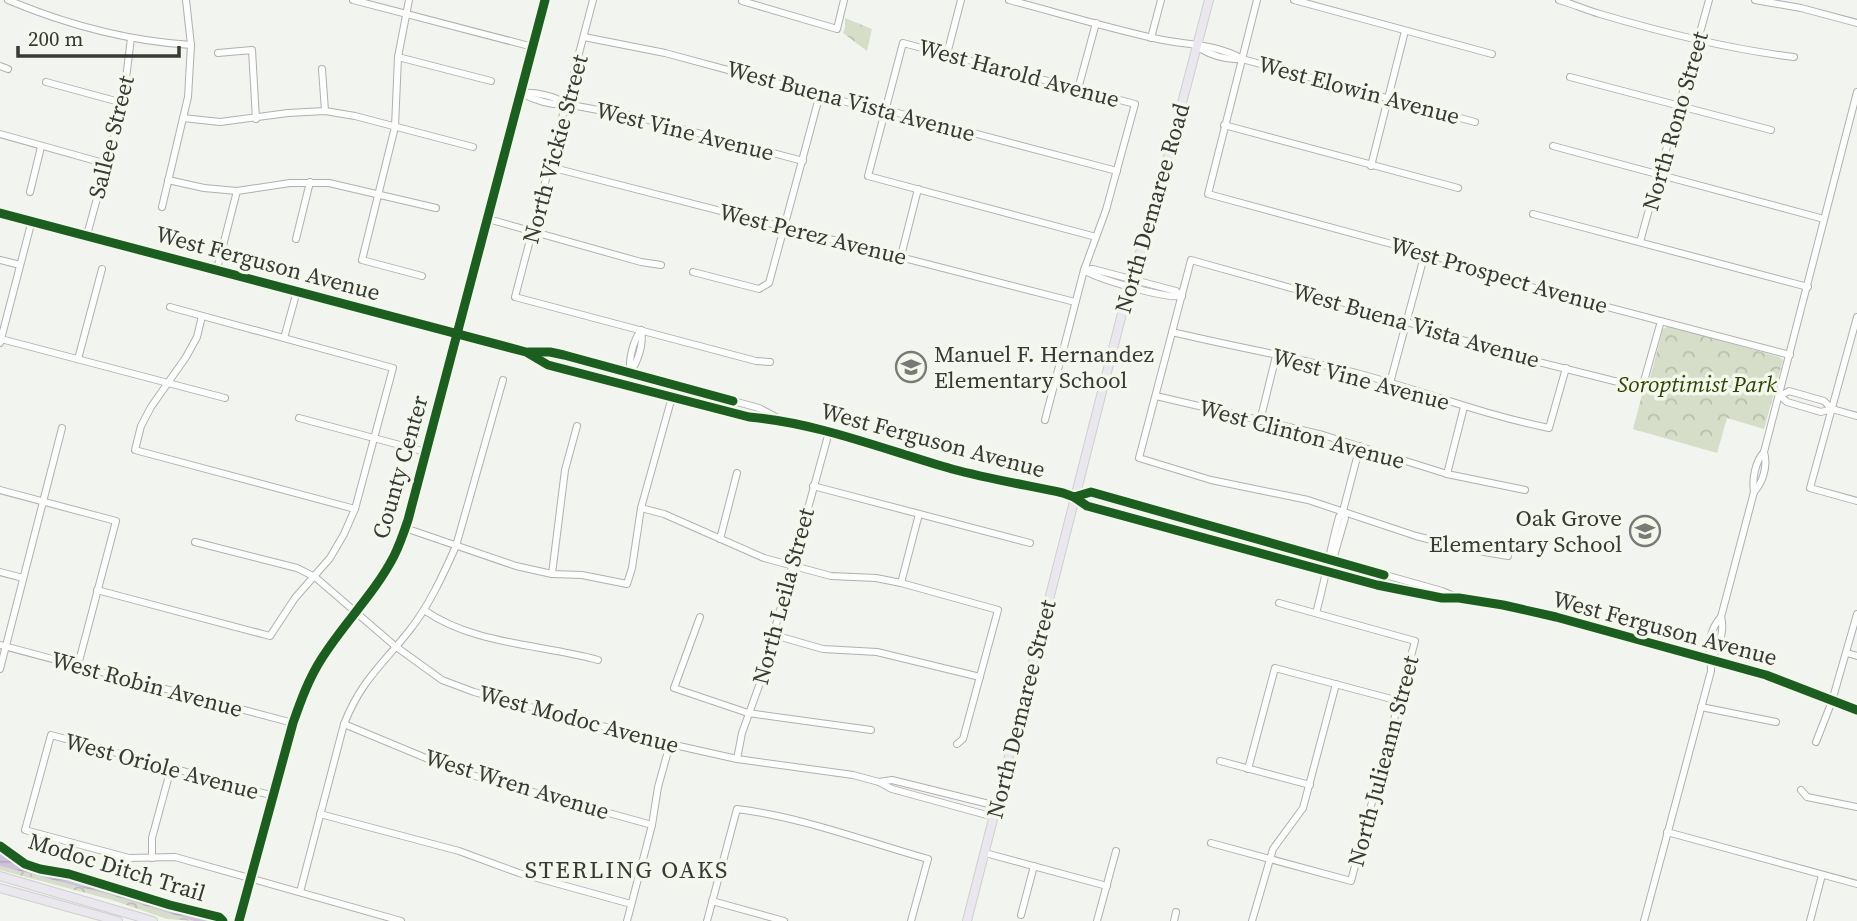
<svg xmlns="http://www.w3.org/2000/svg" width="1857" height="921" viewBox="0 0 1857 921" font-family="'Source Serif 4',serif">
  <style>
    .park { fill: url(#park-crowns) }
    .water { fill: url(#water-rules) }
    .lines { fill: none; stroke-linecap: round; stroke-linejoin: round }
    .minor-casing { stroke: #afb1ad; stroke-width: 8 }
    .major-casing { stroke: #ced0cd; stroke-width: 10 }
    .minor { stroke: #fdfdfd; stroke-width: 6 }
    .major { stroke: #ebe7ee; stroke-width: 8 }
    .cycleway-casing { stroke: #f3f7ec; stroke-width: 13 }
    .cycleway { stroke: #1b5e20; stroke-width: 9 }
    .labels { text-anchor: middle; stroke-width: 7; stroke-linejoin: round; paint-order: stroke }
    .street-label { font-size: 23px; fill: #373934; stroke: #f3f7ec }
    .poi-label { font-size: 23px; fill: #373934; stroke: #f3f7ec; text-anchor: start }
    .park-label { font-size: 23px; font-style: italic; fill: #324101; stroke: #f3f7ec }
    .neighbourhood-label { font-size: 24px; letter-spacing: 2px; fill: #373934; stroke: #f3f7ec }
  </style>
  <defs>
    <pattern id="park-crowns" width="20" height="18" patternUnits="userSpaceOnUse" patternTransform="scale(1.75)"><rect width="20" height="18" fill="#d6ddc8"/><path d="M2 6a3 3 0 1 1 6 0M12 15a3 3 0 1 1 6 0" fill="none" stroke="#b8beac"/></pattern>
    <pattern id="water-rules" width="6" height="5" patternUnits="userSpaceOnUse" patternTransform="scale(1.75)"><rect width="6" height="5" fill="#cdc2da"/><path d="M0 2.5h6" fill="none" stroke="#b1a7bc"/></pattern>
  </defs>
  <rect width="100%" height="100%" fill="#f2f4ef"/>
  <g class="park">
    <path d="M845,18L872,29L867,51L843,33L845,28Z"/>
    <path d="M1669,326L1779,357L1783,360L1764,429L1727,418L1717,453L1633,429L1642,395L1650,388V378L1663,329Z"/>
    <path d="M0,866L114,896L194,921L167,919L112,900L0,870Z"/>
  </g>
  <path class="water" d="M0,843L25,861L168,903L227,916L226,921H194L114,896L0,866Z"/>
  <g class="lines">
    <g class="minor-casing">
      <g id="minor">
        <path d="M8,0C65,24 128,41 191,45"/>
        <path d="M353,0L533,47"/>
        <path d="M409,0L398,57L395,127L362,260L422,276"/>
        <path d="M593,0L515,297L756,361L770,362"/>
        <path d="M1009,0C1059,13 1108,28 1158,39C1185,45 1217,44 1242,59L1475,122"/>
        <path d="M1257,0L1208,194L1425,253L1520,284L1790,355"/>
        <path d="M1294,0L1492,54"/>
        <path d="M1559,0C1573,4 1586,10 1600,14C1664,33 1728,49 1794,57"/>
        <path d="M1755,0L1801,8L1857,23"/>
        <path d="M742,1L837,29L844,0"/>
        <path d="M584,37L665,53L850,103L894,112L1117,171"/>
        <path d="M1151,38L1161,0"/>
        <path d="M1199,48C1211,55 1226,60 1241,59"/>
        <path d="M218,53L252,50L256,119"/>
        <path d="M947,54L961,0"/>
        <path d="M398,57L491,81"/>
        <path d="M0,66L8,69"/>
        <path d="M322,69L325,111"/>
        <path d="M1570,77L1771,130"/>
        <path d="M46,82L123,103"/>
        <path d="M1078,89L1096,23"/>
        <path d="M521,93C534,100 552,106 566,104L641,118L803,161"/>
        <path d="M522,93C536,92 555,96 566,104"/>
        <path d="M183,118L220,122L288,113L325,111L355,116L473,147"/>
        <path d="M1224,125L1458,188"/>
        <path d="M0,134L107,164"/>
        <path d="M1553,146L1824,219"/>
        <path d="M1371,166L1405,31"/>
        <path d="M550,167L1075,302"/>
        <path d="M168,180L204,188L237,191L290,183H329L436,208"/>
        <path d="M30,192L41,147"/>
        <path d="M162,207L188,97L191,45L186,0"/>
        <path d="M0,213L526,352L548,365L749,417C819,423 885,450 952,469C989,479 1026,485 1063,493L1074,497L1087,506L1377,585L1442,598H1459L1503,605L1556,617L1766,675L1857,710"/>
        <path d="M1533,214L1808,287"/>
        <path d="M488,219L641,262L661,265"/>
        <path d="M87,235L123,103L131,38"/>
        <path d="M296,239L310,182"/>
        <path d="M1640,242C1662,161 1687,81 1709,0"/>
        <path d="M901,256L918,189"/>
        <path d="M0,260L20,265"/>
        <path d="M217,269L237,191"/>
        <path d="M1084,270L1093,269L1176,291L1182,296"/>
        <path d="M1084,270C1097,279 1166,299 1182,296"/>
        <path d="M693,272L759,289L769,283L820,94"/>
        <path d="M202,316L197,337L186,357L151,407L141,426L135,450L355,509"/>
        <path d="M1857,317L1810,488L1857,501"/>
        <path d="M1172,332C1235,347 1298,358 1360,374C1423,391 1484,415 1549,428L1566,368"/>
        <path d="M284,338L297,291"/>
        <path d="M1,339L225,398"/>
        <path d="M0,343L32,220"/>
        <path d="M527,352H550L564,355L759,408L776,417"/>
        <path d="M78,359L102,269"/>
        <path d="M630,371C629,358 633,341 641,330"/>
        <path d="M630,373C638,361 644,344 641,330"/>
        <path d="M1390,383L1425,253"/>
        <path d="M1156,396L1323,435L1447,474L1525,490"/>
        <path d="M1832,409L1824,401L1789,391L1780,396L1787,402L1821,412L1832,409L1857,416"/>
        <path d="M299,418L426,452"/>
        <path d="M1045,420L1084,270L1106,210L1135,104L903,43L868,176L1096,237"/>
        <path d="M1260,421L1276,356"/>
        <path d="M1447,474L1464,407"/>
        <path d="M813,486L1030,543"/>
        <path d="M0,490L116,521L78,665"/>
        <path d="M1754,492C1763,482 1768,466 1764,452"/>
        <path d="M1074,497L1091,492L1442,591L1456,597"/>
        <path d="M641,508L664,514L764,558L831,576L876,578L901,583L998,610L963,739L957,744"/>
        <path d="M405,528L516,566L552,574L582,575L627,584L632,568L641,508L672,397"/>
        <path d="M720,539L737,473"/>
        <path d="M195,542L297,568L315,577L395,646L442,680L474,692L670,744L737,759L853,775L879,782L892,789L994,817"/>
        <path d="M1508,556L1467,549L1416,536L1308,500L1211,480L1139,458L1191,260L1373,311L1503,353L1642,388L1661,321"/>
        <path d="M1332,563L1345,518L1343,511"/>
        <path d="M0,572L23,578"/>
        <path d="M552,574L565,470L577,426"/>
        <path d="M901,583L919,514"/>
        <path d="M97,590L270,636L295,598L330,558L344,534L355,509L393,368L170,307"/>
        <path d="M424,610C474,645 541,644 598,660"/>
        <path d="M1316,613C1325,581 1330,549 1339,517L1343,511L1360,446"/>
        <path d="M700,617L674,688L748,713L871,730"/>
        <path d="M774,635L823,649L877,652L980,677"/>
        <path d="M0,645L293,723"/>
        <path d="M1847,653L1857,656"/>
        <path d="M1711,659C1719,648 1725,630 1721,617"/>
        <path d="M0,669L62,428"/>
        <path d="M1701,707L1776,722"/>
        <path d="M344,724L457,771L652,825"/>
        <path d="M1816,742L1832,701L1857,614"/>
        <path d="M737,759L742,733L760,683L829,432"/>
        <path d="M1220,761L1310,785"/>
        <path d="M1248,769L1275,668L1399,701"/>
        <path d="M879,782L892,780L997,806"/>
        <path d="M1801,790L1807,797L1857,807"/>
        <path d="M274,796L51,735L25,830L129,858L175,857L401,921"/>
        <path d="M320,814L459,851L519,873L631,904"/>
        <path d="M1667,832L1857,884"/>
        <path d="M1211,843L1351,881L1415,641L1279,603"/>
        <path d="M985,853L1107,886"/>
        <path d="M152,858V838L171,768"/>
        <path d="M300,892L344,724C361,681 381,666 409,631C429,606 443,575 456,546L503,380"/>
        <path d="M712,901L784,921"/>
        <path d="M1021,915L1034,866"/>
        <path d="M239,921L293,723C301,700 309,678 322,658C344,623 375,593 394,556C400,544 404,532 408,520L545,0"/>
        <path d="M627,921L652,825L658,787L670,744"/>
        <path d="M707,921L737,809C802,817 864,841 928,859L911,921"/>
        <path d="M1097,921L1116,851"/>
        <path d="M1174,921L1176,912"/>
        <path d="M1252,921L1273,849L1303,808L1336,684"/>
        <path d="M1644,921L1711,671C1711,650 1705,635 1721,617L1754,492C1752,479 1755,462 1764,452L1857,92"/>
        <path d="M1810,921L1822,875"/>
      </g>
    </g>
    <g class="major-casing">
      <g id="major">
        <path d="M0,876L153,921"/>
        <path d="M0,888L118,921"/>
        <path d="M967,921L1129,286L1154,210L1209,0"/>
      </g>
    </g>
    <use href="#minor" class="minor"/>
    <use href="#major" class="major"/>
    <g class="cycleway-casing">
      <g id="cycleway">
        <path d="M0,213L526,352L548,365L749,417C819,423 885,450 952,469C989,479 1026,485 1063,493L1074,497L1087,506L1377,585L1442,598H1459L1503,605L1556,617L1766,675L1857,710"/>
        <path d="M529,352H550L564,355L733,401"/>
        <path d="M1074,497L1091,492L1384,575"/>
        <path d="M0,846L25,864L40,869L69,874L170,905L219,917L223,921"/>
        <path d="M239,921L293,723C301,700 309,678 322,658C344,623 375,593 394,556C400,544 404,532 408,520L545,0"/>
      </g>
    </g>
    <use href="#cycleway" class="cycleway"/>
  </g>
  <defs>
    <g id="school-ring" transform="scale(1.575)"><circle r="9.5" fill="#f3f7ec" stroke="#787a75" stroke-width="1.5"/><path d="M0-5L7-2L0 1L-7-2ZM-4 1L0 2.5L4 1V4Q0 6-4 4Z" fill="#787a75"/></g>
  </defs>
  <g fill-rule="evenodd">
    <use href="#school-ring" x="911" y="367"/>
    <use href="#school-ring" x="1645" y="531"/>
  </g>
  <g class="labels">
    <g class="street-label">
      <text transform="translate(1019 73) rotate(15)" y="8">West Harold Avenue</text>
      <text transform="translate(1359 90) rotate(15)" y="8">West Elowin Avenue</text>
      <text transform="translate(851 101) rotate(15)" y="8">West Buena Vista Avenue</text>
      <text transform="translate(1675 121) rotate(-74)" y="8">North Rono Street</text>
      <text transform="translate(685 131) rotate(14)" y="8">West Vine Avenue</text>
      <text transform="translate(111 137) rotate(-76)" y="8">Sallee Street</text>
      <text transform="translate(555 149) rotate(-75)" y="8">North Vickie Street</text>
      <text transform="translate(1152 208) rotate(-74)" y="8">North Demaree Road</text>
      <text transform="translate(813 234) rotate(14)" y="8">West Perez Avenue</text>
      <text transform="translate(268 263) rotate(15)" y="8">West Ferguson Avenue</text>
      <text transform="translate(1499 275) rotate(16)" y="8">West Prospect Avenue</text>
      <text transform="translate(1416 325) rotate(16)" y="8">West Buena Vista Avenue</text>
      <text transform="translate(1361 379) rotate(15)" y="8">West Vine Avenue</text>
      <text transform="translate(1302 434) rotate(15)" y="8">West Clinton Avenue</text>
      <text transform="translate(933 440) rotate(15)" y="8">West Ferguson Avenue</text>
      <text transform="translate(400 467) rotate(-74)" y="8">County Center</text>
      <text transform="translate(783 596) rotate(-75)" y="8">North Leila Street</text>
      <text transform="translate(1665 628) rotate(15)" y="8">West Ferguson Avenue</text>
      <text transform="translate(147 684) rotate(15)" y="8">West Robin Avenue</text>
      <text transform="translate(1021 709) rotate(-76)" y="8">North Demaree Street</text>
      <text transform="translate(579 719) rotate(15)" y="8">West Modoc Avenue</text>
      <text transform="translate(1383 761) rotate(-75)" y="8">North Julieann Street</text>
      <text transform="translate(162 766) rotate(15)" y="8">West Oriole Avenue</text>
      <text transform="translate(517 784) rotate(17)" y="8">West Wren Avenue</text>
      <text transform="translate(117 867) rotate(17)" y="8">Modoc Ditch Trail</text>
    </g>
    <g class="poi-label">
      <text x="934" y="362">Manuel F. Hernandez<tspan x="934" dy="26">Elementary School</tspan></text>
      <text x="1622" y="526" text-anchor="end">Oak Grove<tspan x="1622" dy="26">Elementary School</tspan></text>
    </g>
    <g class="park-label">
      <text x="1697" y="392">Soroptimist Park</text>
    </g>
    <g class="neighbourhood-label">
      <text x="627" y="878">STERLING OAKS</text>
    </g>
  </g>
  <path d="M18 46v10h161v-10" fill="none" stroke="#373934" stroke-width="3.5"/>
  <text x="28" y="46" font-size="21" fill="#373934" stroke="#f3f7ec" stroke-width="5" paint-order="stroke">200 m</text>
</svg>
